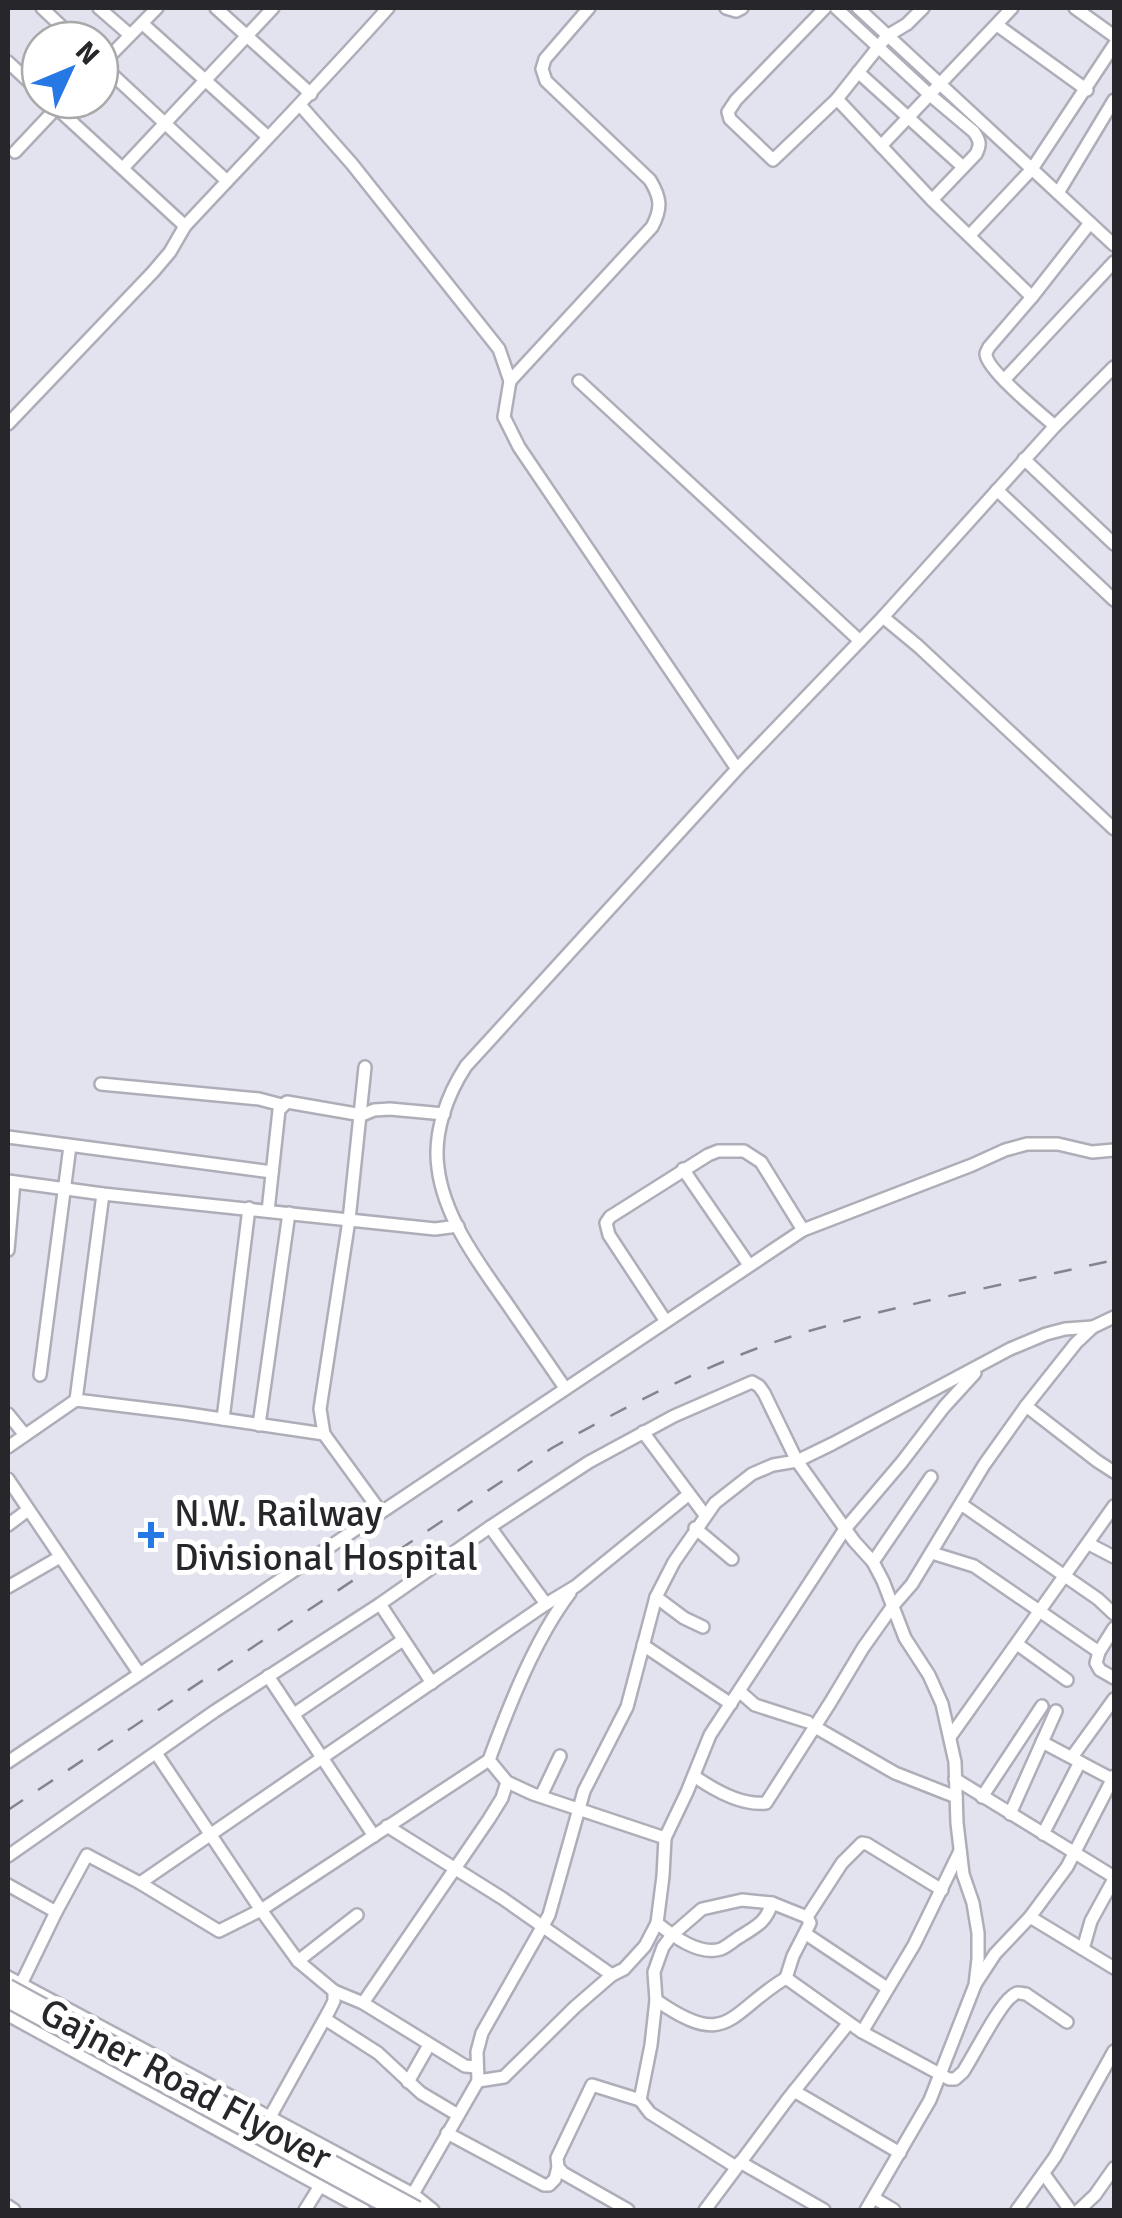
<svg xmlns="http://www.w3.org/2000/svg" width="1122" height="2218" viewBox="0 0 1122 2218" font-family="Signika,sans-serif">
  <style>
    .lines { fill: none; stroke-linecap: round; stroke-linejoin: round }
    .minor-casing { stroke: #aeaeb9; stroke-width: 16 }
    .minor { stroke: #fff; stroke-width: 11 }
    .rail { stroke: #84848c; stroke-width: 2.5; stroke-dasharray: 18 18; stroke-linecap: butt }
    .major-bridge-casing { stroke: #aeaeb9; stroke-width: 19; stroke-linecap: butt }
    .major-bridge { stroke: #fff; stroke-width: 14 }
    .poi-dot { fill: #2679e4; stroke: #fff; stroke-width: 4 }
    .labels { text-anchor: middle; stroke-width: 10; stroke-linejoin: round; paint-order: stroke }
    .poi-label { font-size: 38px; fill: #27272b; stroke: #fff; text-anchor: start }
    .street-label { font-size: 38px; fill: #27272b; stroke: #fff }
  </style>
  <rect width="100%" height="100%" fill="#e2e3ee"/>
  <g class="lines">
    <g class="minor-casing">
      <g id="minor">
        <path d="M42,8L76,40"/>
        <path d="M99,8L130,35"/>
        <path d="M216,8L311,94"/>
        <path d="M726,8L736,11L742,8"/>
        <path d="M825,8L736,100L728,112L730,119L773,160L837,99"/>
        <path d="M836,8L930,95L974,132C980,141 981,144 976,154L932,200"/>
        <path d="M858,8L1114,245"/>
        <path d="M923,8L907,24L887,36L837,99L932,200L1032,297L989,347C988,349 986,352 986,354C986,369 1042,415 1055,426"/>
        <path d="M1075,8L1114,36"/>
        <path d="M143,24L268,137"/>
        <path d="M997,25L1087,90"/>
        <path d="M8,62L40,92"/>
        <path d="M100,63L227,181"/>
        <path d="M100,66L157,8"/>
        <path d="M858,72L963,167"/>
        <path d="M48,100L185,226C253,153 322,82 388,8"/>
        <path d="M300,105L352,164L499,349L510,381L504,417L519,447L737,769"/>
        <path d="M881,146L1012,8"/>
        <path d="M15,152L64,100"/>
        <path d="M123,168L273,8"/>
        <path d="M1058,193L1114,100"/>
        <path d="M970,235L1032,169L1114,45"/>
        <path d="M1032,297L1090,223"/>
        <path d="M1004,380L1114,262"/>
        <path d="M510,381L652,227C662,208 661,198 650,180L546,81L542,69L545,59L589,8"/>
        <path d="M579,381L860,641"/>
        <path d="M8,424L153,272L170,252L185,226"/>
        <path d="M1024,459L1114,544"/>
        <path d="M997,490L1114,600"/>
        <path d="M883,617L918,646L1114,829"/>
        <path d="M365,1067L349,1220L320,1409L324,1434L380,1511"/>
        <path d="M101,1084L259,1099L282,1105"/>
        <path d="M8,1137L272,1172"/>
        <path d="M683,1169L749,1265"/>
        <path d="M8,1181L103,1194L435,1229L458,1226"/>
        <path d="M103,1194L76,1400L182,1413L324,1434"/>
        <path d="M268,1211L279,1110L287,1102L362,1115L374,1110L390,1109L444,1114"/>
        <path d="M8,1250L14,1182"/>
        <path d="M665,1320L609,1235L606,1223L610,1217L708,1155L718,1151H744L761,1162L803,1230"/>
        <path d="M40,1375L70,1146"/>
        <path d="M565,1388C546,1360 527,1333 508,1305C480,1265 444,1218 438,1168C433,1133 447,1095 466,1066L737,769L883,617L1055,426L1114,367"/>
        <path d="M1026,1406L1097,1461L1114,1472"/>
        <path d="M8,1414L25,1435"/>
        <path d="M223,1419L249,1208"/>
        <path d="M259,1425L289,1213"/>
        <path d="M643,1432L705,1515"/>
        <path d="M8,1447L76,1400"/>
        <path d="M8,1479L139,1673"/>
        <path d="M961,1504L1098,1599L1114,1614"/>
        <path d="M8,1525L28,1510"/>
        <path d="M490,1527L546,1604"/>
        <path d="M695,1528L732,1559"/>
        <path d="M1089,1544L1114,1557"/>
        <path d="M932,1553L974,1566L1099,1652"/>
        <path d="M873,1562L931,1477"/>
        <path d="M8,1587L60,1557"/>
        <path d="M656,1597L684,1618L703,1627"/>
        <path d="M380,1604L432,1683"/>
        <path d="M1114,1628L1099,1652L1096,1663L1100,1670L1114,1678"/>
        <path d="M1017,1644L1067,1680"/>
        <path d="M643,1645L731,1704"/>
        <path d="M268,1676L374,1836"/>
        <path d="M739,1691L755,1705L808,1722"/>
        <path d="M294,1714L403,1640"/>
        <path d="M815,1727L895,1773L956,1797"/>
        <path d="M950,1737L1114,1506"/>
        <path d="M1042,1742L1114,1780"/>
        <path d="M156,1753L261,1910L298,1961L334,1991V2001L329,2011L270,2117"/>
        <path d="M1072,1757L1114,1699"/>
        <path d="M489,1760L507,1782L533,1794L665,1838"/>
        <path d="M8,1762L803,1230L972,1165L1005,1150L1027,1144H1058L1092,1152L1114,1150"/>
        <path d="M694,1776C714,1790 741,1806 766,1803L830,1703L863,1648L892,1607L912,1584L984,1465L1026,1406L1076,1343L1093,1327L1114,1317"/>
        <path d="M955,1779L1114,1877"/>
        <path d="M541,1796L560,1756"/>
        <path d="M982,1797L1042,1706"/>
        <path d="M1010,1814L1056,1711"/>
        <path d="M387,1826L502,1898L612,1975"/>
        <path d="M1043,1834L1080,1762"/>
        <path d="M8,1856L215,1711L380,1604L490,1527L589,1462L674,1416L752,1382L759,1386L764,1393L797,1461L854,1541L873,1562L883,1581L905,1638L929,1675L942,1704L955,1762L957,1823L963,1874L973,1903L978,1933V1959L975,1985L930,2100L866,2210"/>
        <path d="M140,1883L219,1931L261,1910L489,1760C509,1706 535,1639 570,1593"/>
        <path d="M8,1885L56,1912"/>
        <path d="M807,1917L842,1863L862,1843L867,1844L942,1890"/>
        <path d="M1030,1917L1114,1968"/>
        <path d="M657,1923C673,1936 699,1956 721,1949C728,1946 734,1940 741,1936C757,1926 766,1922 772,1903"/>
        <path d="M806,1934L887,1988"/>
        <path d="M1083,1949L1091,1921L1114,1879"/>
        <path d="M298,1961L357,1915"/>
        <path d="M8,1977L413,2194L433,2210"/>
        <path d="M976,1983L995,1954L1030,1917L1067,1867L1114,1776"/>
        <path d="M334,1991L363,2003L465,2066L477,2067"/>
        <path d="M656,2000C729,2051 728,2013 786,1978L862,2032L949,2079H955L963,2072C974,2055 998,2007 1011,1997C1018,1991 1018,1993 1026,1994L1067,2022"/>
        <path d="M363,2003L489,1819L502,1798L507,1782"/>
        <path d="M8,2011L56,1912L87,1855L140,1883L546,1604L576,1586L688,1495"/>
        <path d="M8,2015L364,2210"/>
        <path d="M325,2019L378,2053L421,2093L458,2115"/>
        <path d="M862,2032L914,1945L960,1851"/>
        <path d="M478,2081L477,2052L482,2033L549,1915L584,1791L627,1707L656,1597L674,1562L715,1503L752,1474L773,1465L797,1461L832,1444L1010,1349L1046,1334L1065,1329L1093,1327"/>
        <path d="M408,2082L429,2045"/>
        <path d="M794,2091L900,2153"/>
        <path d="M447,2133L544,2185H549L555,2179L558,2167"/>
        <path d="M740,2162L824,2210"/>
        <path d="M736,2167L650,2113L640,2100L651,2045L656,2000L654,1972L663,1947L672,1935L702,1909L742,1900L772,1903L807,1917L810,1923L793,1956L786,1978"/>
        <path d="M1044,2174L1070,2210"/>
        <path d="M413,2194L478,2081L504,2077L575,2007L612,1975L624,1969L645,1946L657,1923L663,1876L665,1838L687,1792L710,1735L845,1529L902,1462L944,1407L975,1373"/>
        <path d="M874,2198L894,2210"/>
        <path d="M8,2206L14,2210"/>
        <path d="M305,2210L320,2186"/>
        <path d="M628,2210L563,2173L558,2167L557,2158L592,2085L640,2100"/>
        <path d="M705,2210L787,2100L848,2024"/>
        <path d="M1017,2210L1055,2157L1114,2051"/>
        <path d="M1079,2210L1095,2195L1114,2168"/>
      </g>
    </g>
    <use href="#minor" class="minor"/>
    <path class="rail" d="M8,1810L552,1448C634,1402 718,1358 809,1331C909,1302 1013,1283 1114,1260"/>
    <g class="major-bridge-casing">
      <g id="major-bridge">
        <path d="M8,1987L417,2209"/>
        <path d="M8,2000L395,2210"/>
      </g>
    </g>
    <use href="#major-bridge" class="major-bridge"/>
  </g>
  <path class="poi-dot" d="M146 1520h10v10h10v10h-10v10h-10v-10h-10v-10h10z"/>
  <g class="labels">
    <g class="poi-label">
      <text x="174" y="1526">N.W. Railway<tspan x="174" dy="44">Divisional Hospital</tspan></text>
    </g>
    <g class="street-label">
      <text transform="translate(186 2084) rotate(28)" y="13">Gajner Road Flyover</text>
    </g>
  </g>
  <rect width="1122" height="2218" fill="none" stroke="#27272b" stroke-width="20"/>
  <g transform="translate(70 70) rotate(46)"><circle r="48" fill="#ffffff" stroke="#a9a9aa" stroke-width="2.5"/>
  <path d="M0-8L18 38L0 25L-18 38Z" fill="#2679e4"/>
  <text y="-15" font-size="28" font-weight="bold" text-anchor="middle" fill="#27272b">N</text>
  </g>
</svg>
